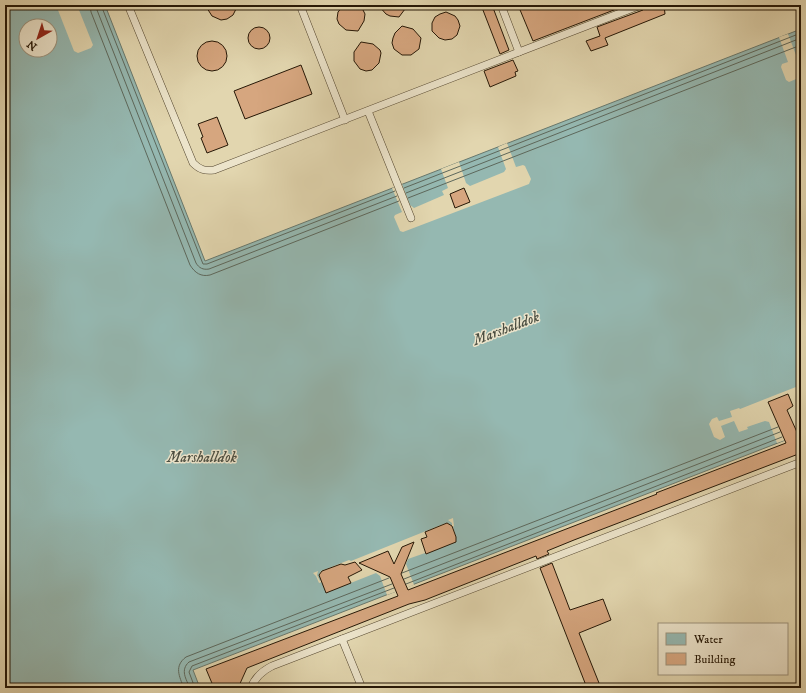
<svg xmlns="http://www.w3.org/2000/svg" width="806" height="693" viewBox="0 0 806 693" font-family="'IM FELL DW Pica',serif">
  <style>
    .water { fill: #95b8b1; stroke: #68786d; fill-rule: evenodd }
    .pier { fill: #e2d6af }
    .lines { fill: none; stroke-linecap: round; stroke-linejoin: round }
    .shore { stroke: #5d685c; stroke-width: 1 }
    .building { fill: #d6a67f; stroke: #251706 }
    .lane-casing { stroke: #544730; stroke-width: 8 }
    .lane { stroke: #ece4cb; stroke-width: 7 }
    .labels { text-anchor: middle; stroke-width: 3; stroke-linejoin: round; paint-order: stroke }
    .water-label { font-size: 15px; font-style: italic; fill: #4c4f42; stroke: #ece4cb }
  </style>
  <rect width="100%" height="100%" fill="#e2d6af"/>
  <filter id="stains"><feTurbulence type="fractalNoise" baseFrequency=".005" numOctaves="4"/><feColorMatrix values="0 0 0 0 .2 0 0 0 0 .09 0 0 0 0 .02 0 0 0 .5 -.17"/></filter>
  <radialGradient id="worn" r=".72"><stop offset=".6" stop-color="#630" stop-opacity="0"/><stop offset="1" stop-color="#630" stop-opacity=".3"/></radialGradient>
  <path class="water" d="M5,5H105L205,261L801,29V434L193,670L200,688H5ZM26,26H50V50H26Z"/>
  <g class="pier">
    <path d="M56,5H77L93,45L91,48L78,53L74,51Z"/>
    <path d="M788,34L796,55L801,57V77L789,82L786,80L781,67L782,64L788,62L779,37Z"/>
    <path d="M507,143L516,167L523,165L525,166L531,179L529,184L403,232L400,231L394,217L395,215L402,212L392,188L402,184L410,205L414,208L444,195L442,191L448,188L441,169L459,162L466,183L470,186L504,172L506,169L498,147Z"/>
    <path d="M801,385V408L798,409L797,412L801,423V434L777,443L769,422L765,421L747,427L748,429L739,432L734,421L721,426L725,437L720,440L714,437L709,424L712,419L717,417L719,421L732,417L730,411L739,408L740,409Z"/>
    <path d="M453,518L454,526L453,527L456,537L454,542L426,554L425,553L408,559L406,564L414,585L387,595L380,576L376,573L328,592L325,590L322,582L319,583L316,576L313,573L318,571L317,575L320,581L321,580L319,575L321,571L349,560L351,561L441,525L447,523L452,526V523L448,520Z"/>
  </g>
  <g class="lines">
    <g class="shore">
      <path d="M90,5L91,12L190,265C195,273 201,277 210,275L399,201"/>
      <path d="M96,5L97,10L196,263C199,268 203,270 209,269L397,196"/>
      <path d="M101,5L203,264H207L395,191"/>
      <path d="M404,188L801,33"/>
      <path d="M406,193L801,38"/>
      <path d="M408,198L801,45"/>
      <path d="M402,573L778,427"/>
      <path d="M404,579L780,432"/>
      <path d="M406,584L782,437"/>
      <path d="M184,688C179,676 174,666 186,657L389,578"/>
      <path d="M190,688C186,679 180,670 189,662L392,584"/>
      <path d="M195,688L189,672L192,666L394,588"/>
    </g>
  </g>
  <g class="building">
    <path d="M205,5H238L233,15L227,19L221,20L212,16Z"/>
    <path d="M344,5H358L363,10L365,14L364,21L358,31L346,30L339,24L337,19L338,12Z"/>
    <path d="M378,5H408L399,17L390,16L386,14Z"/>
    <path d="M481,5H492L509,50L500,54Z"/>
    <path d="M518,5H627L533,41Z"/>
    <path d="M646,5H664L665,14L605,38L608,45L591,51L586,41L600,36L597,27L643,10Z"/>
    <path d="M446,12L455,16L458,20L460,26L457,35L452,39L445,40L439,38L432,31V23L435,17L440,14Z"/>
    <path d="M402,26L413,29L421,38L419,49L411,55H402L394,49L392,43L393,38L395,33Z"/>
    <circle cx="259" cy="38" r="11"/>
    <circle cx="212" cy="56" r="15"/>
    <path d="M361,42L373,44L380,50L381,53L379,63L372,70L366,71L360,69L354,61V52Z"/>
    <path d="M513,60L518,71L515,72L516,76L490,87L484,71Z"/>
    <path d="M301,65L312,94L245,119L234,91Z"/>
    <path d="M217,117L228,145L207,153L201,138L203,137L198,124Z"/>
    <path d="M464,188L470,202L455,208L450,194Z"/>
    <path d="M788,394L793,406L787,410L801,441V453L574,540L547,551L549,554L537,559L536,556L425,600L409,604L247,668L238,688H214L206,669L398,596L390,577L359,563L388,551L394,564L402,547L414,542L401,574L408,590L657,494L656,493L786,443L768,402Z"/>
    <path d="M447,523L452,526L456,537V542L426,554L421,539L427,537L425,532Z"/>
    <path d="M355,562L362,570L348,577L351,583L326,593L319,575L322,571L341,564L345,565Z"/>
    <path d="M552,563L570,610L603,599L611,620L579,633L601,688H587L540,568Z"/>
  </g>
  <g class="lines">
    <g class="lane-casing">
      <g id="lane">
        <path d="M128,5L193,163C200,170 205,171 214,170L519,52"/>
        <path d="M300,5L345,120"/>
        <path d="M501,5L519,52L641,5"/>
        <path d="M368,111L411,218"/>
        <path d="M342,639L362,688"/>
        <path d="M251,688C255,677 262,671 272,666L801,462"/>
      </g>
    </g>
    <use href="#lane" class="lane"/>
  </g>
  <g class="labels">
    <g class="water-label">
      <text transform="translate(506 328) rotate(-21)" y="5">Marshalldok</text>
      <text x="202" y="462">Marshalldok</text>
    </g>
  </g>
  <rect width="806" height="693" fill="none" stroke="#e2d6af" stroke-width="20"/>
  <rect x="6" y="6" width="794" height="681" fill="none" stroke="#251706" stroke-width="2"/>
  <rect x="10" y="10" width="786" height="673" fill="none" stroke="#251706"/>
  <rect x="658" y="623" width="130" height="52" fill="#ece4cb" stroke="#9c927c"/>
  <rect x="666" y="633" width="20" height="12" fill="#95b8b1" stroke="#9c927c"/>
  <text x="694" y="643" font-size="12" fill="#251706">Water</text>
  <rect x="666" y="653" width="20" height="12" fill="#d6a67f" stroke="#9c927c"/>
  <text x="694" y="663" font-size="12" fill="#251706">Building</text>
  <g transform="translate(38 38) rotate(219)"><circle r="19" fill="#ece4cb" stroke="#9c927c"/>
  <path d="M0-3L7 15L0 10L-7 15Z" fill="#8f2418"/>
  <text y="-6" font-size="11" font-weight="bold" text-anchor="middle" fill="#251706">N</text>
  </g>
  <rect width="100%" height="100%" filter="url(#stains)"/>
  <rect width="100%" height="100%" fill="url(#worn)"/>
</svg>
